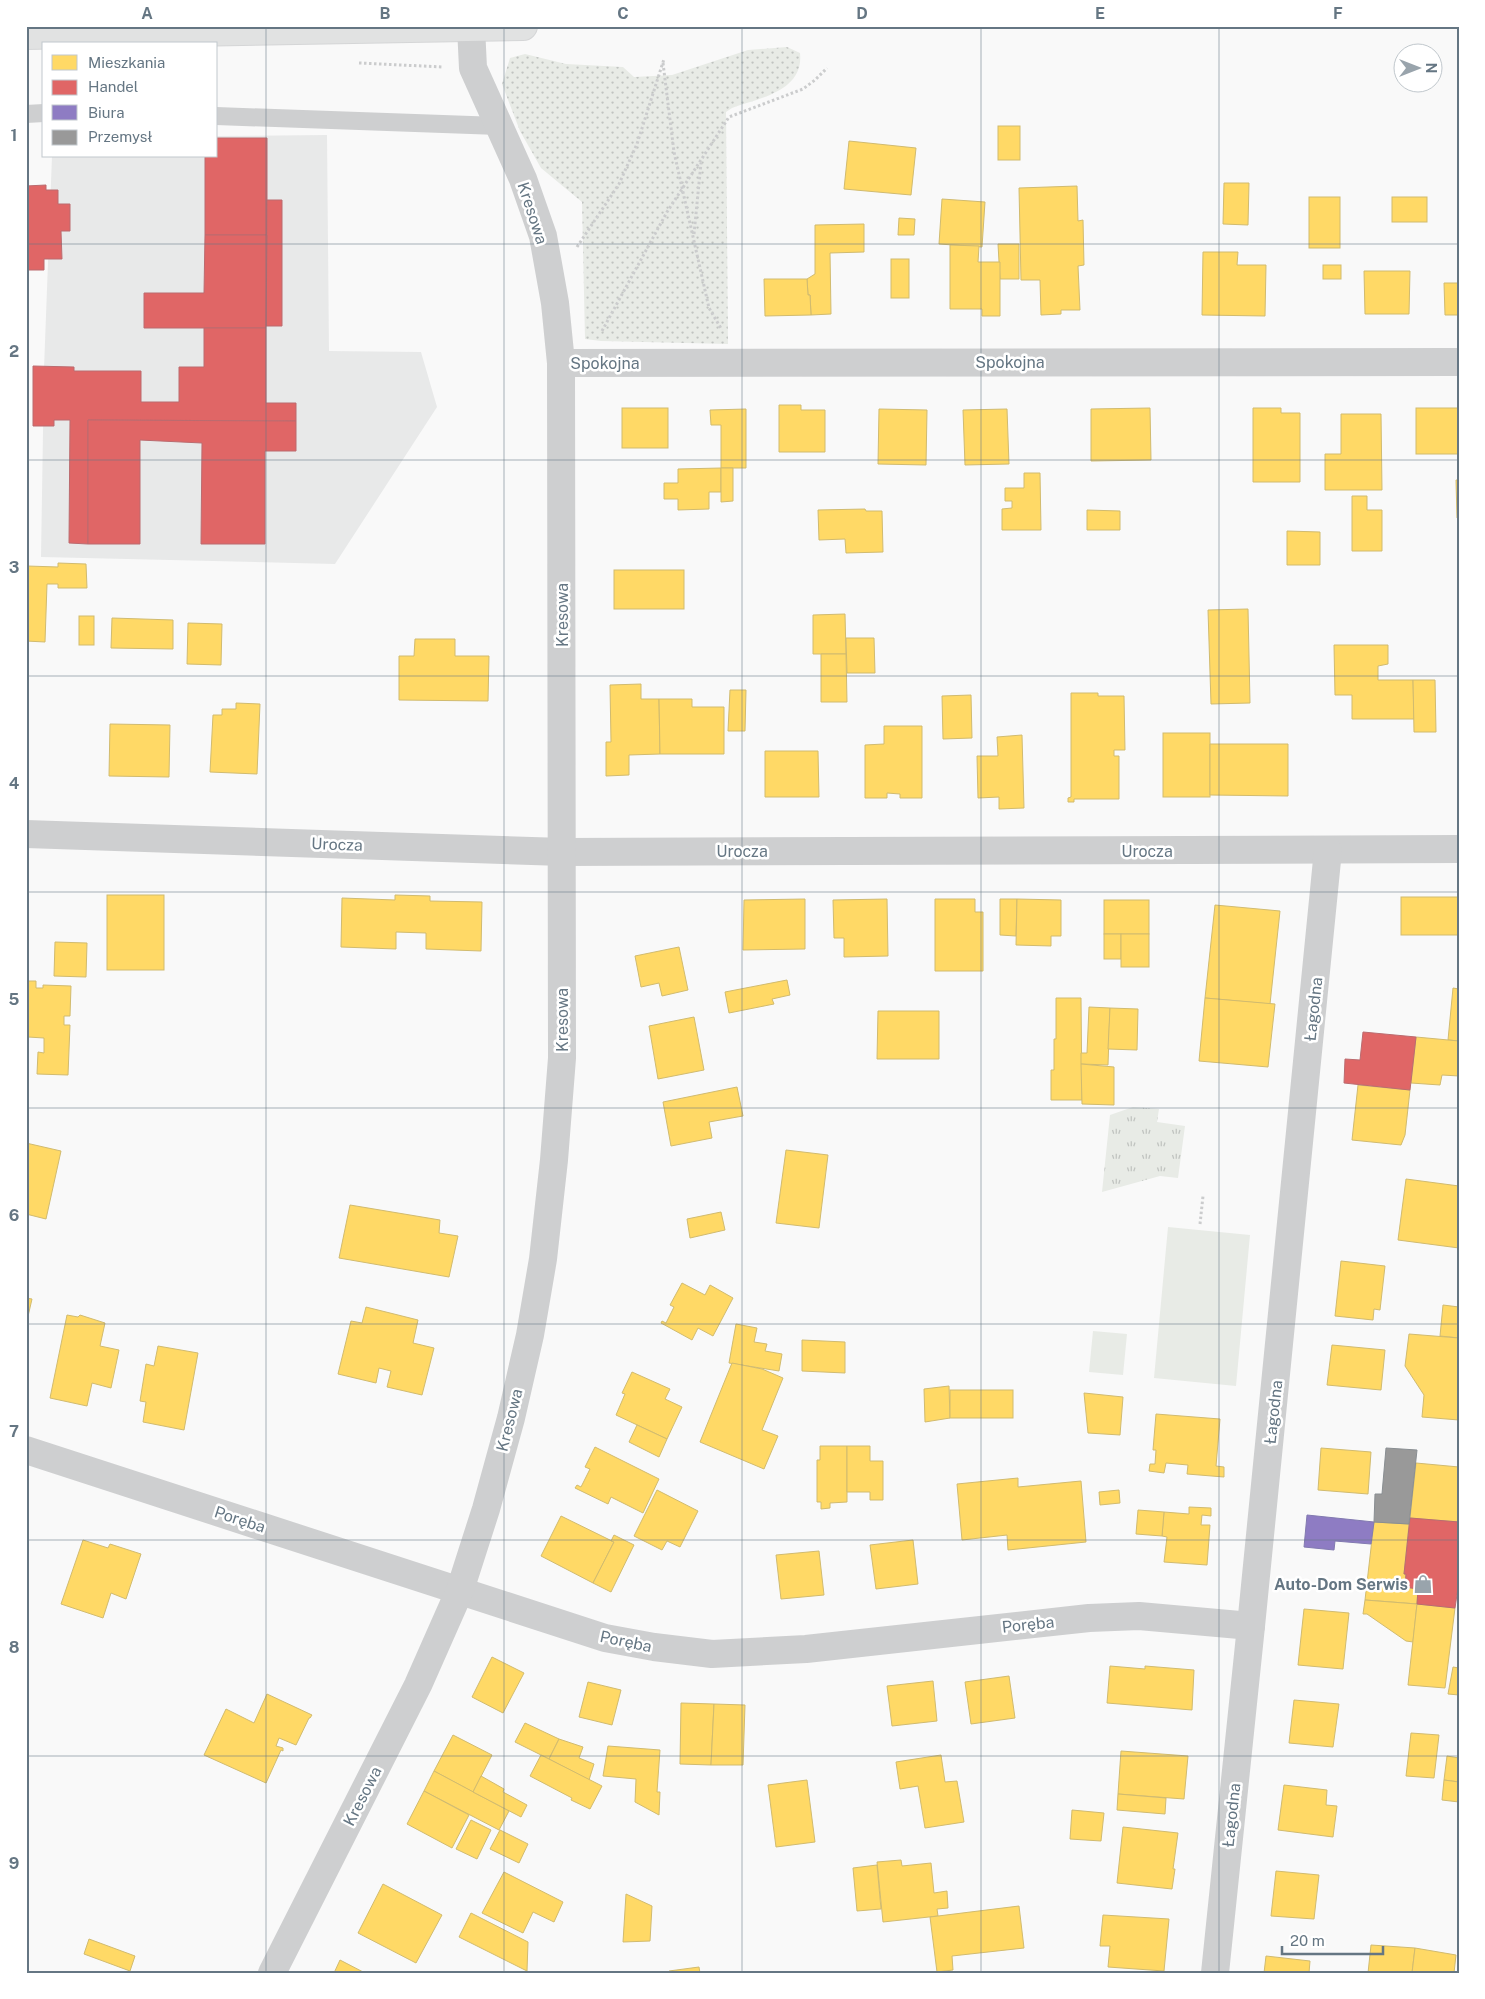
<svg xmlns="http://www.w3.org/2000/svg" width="1485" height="1999" viewBox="0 0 1485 1999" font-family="'Public Sans',sans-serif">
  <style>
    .built { fill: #e8e9e9 }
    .grass { fill: url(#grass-dots) }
    .park { fill: url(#park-tufts) }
    .garden { fill: #e8ebe6 }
    .homes { fill: #ffd966; stroke: #d1bb6f }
    .shops { fill: #e06666; stroke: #bb6b6f }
    .offices { fill: #8e7cc3; stroke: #827ab0 }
    .industry { fill: #999; stroke: #898e92 }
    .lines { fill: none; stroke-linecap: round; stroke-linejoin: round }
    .secondary-casing { stroke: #d5d6d7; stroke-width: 30 }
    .path { stroke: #cbcccd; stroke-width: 3; stroke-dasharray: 2.5 2.5; stroke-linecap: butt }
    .lane { stroke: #cecfd0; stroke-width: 18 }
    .street { stroke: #cecfd0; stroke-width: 28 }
    .secondary { stroke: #e1e2e2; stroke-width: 28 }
    .grid { fill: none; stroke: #657683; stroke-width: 1; stroke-opacity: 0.55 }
    .labels { text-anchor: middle; stroke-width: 5; stroke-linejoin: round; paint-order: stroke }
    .street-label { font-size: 16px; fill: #657683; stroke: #fff }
    .poi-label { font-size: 16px; font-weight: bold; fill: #657683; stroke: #fff; text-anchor: end }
    .neatline { fill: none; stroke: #657683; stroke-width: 2 }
    .grid-label { font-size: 16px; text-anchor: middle; font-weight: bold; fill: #657683 }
  </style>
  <defs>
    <pattern id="grass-dots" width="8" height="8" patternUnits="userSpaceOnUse" patternTransform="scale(1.25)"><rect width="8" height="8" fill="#e8ebe6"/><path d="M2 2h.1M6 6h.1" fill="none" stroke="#c0c3c0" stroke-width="1.8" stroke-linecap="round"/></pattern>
    <pattern id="park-tufts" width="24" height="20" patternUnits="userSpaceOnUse" patternTransform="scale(1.25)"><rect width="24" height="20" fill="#e8ebe6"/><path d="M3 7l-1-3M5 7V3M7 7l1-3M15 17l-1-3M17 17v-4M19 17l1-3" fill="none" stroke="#c0c3c0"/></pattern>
  </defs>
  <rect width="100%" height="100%" fill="#f9f9f9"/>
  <path class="built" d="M327,135L329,351L421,352L437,407L335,564L41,557L44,369L52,156H216V136Z"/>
  <path class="grass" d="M787,47L800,53C804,91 760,98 732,108L726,112L728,344L601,341L585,339L582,202L541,168L520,131L502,84L510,58L525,54L566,64L623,67L634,77L672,75L748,50Z"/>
  <path class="park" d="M1133,1107L1159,1109L1157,1122L1185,1126L1178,1178L1160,1176L1102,1192L1110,1115Z"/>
  <g class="garden">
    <path d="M1168,1227L1250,1235L1236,1386L1154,1378Z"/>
    <path d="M1093,1331L1127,1334L1123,1375L1089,1372Z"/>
  </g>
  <g class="homes">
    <rect x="998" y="126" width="22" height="34"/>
    <path d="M849,141L916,148L911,195L844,189Z"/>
    <path d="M1224,183H1249L1248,225L1223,224Z"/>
    <path d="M1077,186L1078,221L1083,220L1084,265L1078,266L1080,310H1061V314L1041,315L1040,280H1021L1019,188Z"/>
    <rect x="1309" y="197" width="31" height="51"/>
    <rect x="1392" y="197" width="35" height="25"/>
    <path d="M942,199L985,202L982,247L939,244Z"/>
    <path d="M899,218L915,219L914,235H898Z"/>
    <path d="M864,224V252L830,253L831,314L811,315L810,295H808L807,279L815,274V225Z"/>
    <path d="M998,244H1019V279H1000Z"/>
    <path d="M950,245L979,246L978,262H1000V316H982V309H950Z"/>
    <path d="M1203,252H1238L1237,265H1266L1265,316L1202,315Z"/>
    <rect x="891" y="259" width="18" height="39"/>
    <rect x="1323" y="265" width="18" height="14"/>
    <path d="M1364,271H1410L1409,314H1365Z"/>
    <path d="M764,279H807L808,295H810L811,315L765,316Z"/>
    <path d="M1444,283H1459V315H1445Z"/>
    <path d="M779,405H801V410H825V452H779Z"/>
    <rect x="622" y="408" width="46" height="40"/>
    <path d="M1150,408L1151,460L1091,461V409Z"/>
    <path d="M1253,408H1281V413H1300V482H1253Z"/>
    <rect x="1416" y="408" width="43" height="46"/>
    <path d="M746,409V468H721V425H711L710,410Z"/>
    <path d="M879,409L927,410L926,465L878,464Z"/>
    <path d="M1007,409L1009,464L965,465L963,410Z"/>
    <path d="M1341,414H1381L1382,490H1325V454H1341Z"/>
    <path d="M721,468V492H709V509L678,510V499H664V483H678V469Z"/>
    <path d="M721,468H733V501L721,502Z"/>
    <path d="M1024,473H1040L1041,530H1002V509L1012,508V501H1005V488H1024Z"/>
    <path d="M1456,480H1459V518H1457Z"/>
    <path d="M1352,496H1367V510H1382V551H1352Z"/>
    <path d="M865,509L866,511H882L883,552L846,553L845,539L819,540L818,510Z"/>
    <path d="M1087,510L1120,511V530H1087Z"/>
    <path d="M1287,531L1320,532V565H1287Z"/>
    <path d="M58,563L86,564L87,588H58V584H47L45,642L26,641L27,566L58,567Z"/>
    <rect x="614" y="570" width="70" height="39"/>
    <path d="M1248,609L1250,703L1211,704L1208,610Z"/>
    <path d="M845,614L846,654H813V615Z"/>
    <rect x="79" y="616" width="15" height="29"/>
    <path d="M112,618L173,620V649L111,648Z"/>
    <path d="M188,623L222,624L221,665L187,664Z"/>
    <path d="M846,638H874L875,673H847Z"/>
    <path d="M415,639H455V656H489L488,701L399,700V656H414Z"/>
    <path d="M1334,645H1388V664L1378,666V680H1413L1414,719H1352V695H1335Z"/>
    <path d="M821,654H846L847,702H821Z"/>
    <path d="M1413,680H1435L1436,732H1414Z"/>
    <path d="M641,684V699H659L660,754L629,755V775L606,776V742H611L610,685Z"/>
    <path d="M730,690H746L745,731H728Z"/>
    <path d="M1071,693H1098V696H1124L1125,750H1114V756H1119V799H1074V802H1068V798L1071,797Z"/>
    <path d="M971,695L972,738L943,739L942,696Z"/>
    <path d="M659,699H692V707H724V754H660Z"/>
    <path d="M236,703L260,704L257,774L210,772L213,715H222V709H236Z"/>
    <path d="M110,724L170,725L169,777L109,776Z"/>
    <path d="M884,726H922V798H900V794L887,793V798H865V745L884,744Z"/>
    <rect x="1163" y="733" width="47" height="64"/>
    <path d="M1022,735L1024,808L999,809V797L978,798L977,756H998L997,737Z"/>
    <path d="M1210,744H1288V796L1210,795Z"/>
    <path d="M765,751H818L819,797H765Z"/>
    <rect x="107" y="895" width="57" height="75"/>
    <path d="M395,895L430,896V901L482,902L481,951L426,949V933L396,932V949L341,947L342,898L395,900Z"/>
    <rect x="1401" y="897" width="58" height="38"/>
    <path d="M805,899V949L743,950L744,900Z"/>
    <path d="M887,899L888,956L844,957V938H834L833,900Z"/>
    <path d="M935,899H975V912H983V971H935Z"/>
    <path d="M1000,899H1017L1016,936L1000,935Z"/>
    <path d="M1017,899L1061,900V936H1051V946L1016,945Z"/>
    <rect x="1104" y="900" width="45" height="34"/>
    <path d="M1215,905L1280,911L1270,1004L1205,998Z"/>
    <rect x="1104" y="934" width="17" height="25"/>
    <rect x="1121" y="934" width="28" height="33"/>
    <path d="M55,942L87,943L86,977L54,976Z"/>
    <path d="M679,947L688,990L662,996L659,983L641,987L635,956Z"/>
    <path d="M787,980L790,995L772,999L774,1004L729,1013L725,992Z"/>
    <path d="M26,981H36V988H43V985L71,986L70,1016H64V1025H70L68,1075L37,1074L38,1052L44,1053V1038L28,1037L26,1044Z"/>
    <path d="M1453,988L1459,989V1041L1448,1040Z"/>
    <path d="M1056,998H1081L1082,1100H1051V1070H1054V1039H1056Z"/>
    <path d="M1205,998L1275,1004L1268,1067L1199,1061Z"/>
    <path d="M1089,1007L1110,1008L1108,1065L1081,1064V1053H1087Z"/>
    <path d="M1110,1008L1138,1009L1137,1050L1108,1049Z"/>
    <path d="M878,1011H939V1059H877Z"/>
    <path d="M694,1017L704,1070L658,1079L649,1026Z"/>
    <path d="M1416,1037L1459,1041V1076L1442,1075L1440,1085L1411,1083Z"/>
    <path d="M1081,1064L1114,1067V1105L1082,1104Z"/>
    <path d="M1358,1085L1410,1090L1405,1135L1401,1145L1352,1140Z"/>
    <path d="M737,1087L743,1116L709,1122L712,1138L671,1146L663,1102Z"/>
    <path d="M26,1143L61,1151L46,1219L26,1214Z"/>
    <path d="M786,1150L828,1155L819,1228L776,1223Z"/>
    <path d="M1406,1179L1459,1186V1248L1398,1240Z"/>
    <path d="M350,1205L440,1220L439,1233L458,1236L449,1277L339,1258Z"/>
    <path d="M721,1212L725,1230L690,1238L687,1219Z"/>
    <path d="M1341,1261L1385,1266L1380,1310L1374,1309L1373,1320L1335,1316Z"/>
    <path d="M682,1283L705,1295L710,1285L733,1298L713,1336L698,1328L692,1340L661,1323L662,1321L666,1323L674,1307L670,1305Z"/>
    <path d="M26,1298L32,1299L26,1325Z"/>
    <path d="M1443,1305L1459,1307V1338L1440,1336Z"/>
    <path d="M366,1307L418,1320L413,1343L434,1348L422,1395L387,1387L391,1371L379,1368L376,1383L338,1374L351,1321L362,1323Z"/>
    <path d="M67,1315L78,1317L80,1315L105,1323L100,1346L119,1350L111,1388L92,1383L87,1406L50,1398Z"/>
    <path d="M736,1324L757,1328L754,1342L767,1344L765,1351L782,1354L779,1371L729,1363Z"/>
    <path d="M1409,1334L1459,1338V1420L1422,1417L1424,1395L1405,1366Z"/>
    <path d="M802,1340L845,1342V1373L802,1371Z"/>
    <path d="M1332,1345L1385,1350L1381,1390L1327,1385Z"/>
    <path d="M158,1346L198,1353L184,1430L143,1422L146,1402L140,1401L146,1364L154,1366Z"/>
    <path d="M732,1363L762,1369L783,1378L762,1430L778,1436L764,1469L700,1442Z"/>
    <path d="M632,1372L670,1389L665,1399L682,1407L667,1439L616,1415L625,1394L622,1393Z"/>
    <path d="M949,1386L950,1418L925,1422L924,1389Z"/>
    <rect x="950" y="1390" width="63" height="28"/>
    <path d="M1084,1393L1123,1397L1120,1435L1088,1433Z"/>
    <path d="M1156,1414L1220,1419L1216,1466L1224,1467V1477L1187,1474L1188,1465L1166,1463L1164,1473L1149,1471L1150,1464H1155L1156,1450H1153Z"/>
    <path d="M637,1425L667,1439L659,1457L629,1442Z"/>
    <path d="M820,1446H847V1502L830,1503V1508L821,1509V1502H817V1460H820Z"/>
    <path d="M847,1446H870V1461H883V1500H870V1492H847Z"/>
    <path d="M595,1447L659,1479L643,1513L611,1497L608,1504L575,1488L577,1485L581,1487L590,1469L585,1467Z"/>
    <path d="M1321,1448L1371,1452L1368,1494L1318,1490Z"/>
    <path d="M1416,1463L1459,1467V1522L1410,1518Z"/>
    <path d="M1018,1478V1487L1081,1481L1086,1542L1008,1550L1007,1535L962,1540L957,1484Z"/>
    <path d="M657,1490L698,1511L680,1547L667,1541L662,1550L634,1536Z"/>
    <path d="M1119,1490L1120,1503L1100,1505L1099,1492Z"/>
    <path d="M1189,1507L1211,1508V1516L1202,1515L1201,1525H1210L1207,1565L1164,1562L1167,1537L1162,1536L1164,1512L1189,1514Z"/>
    <path d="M1138,1510L1164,1512L1162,1536L1136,1534Z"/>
    <path d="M561,1516L614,1542L593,1583L541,1556Z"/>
    <path d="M1374,1522L1409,1524L1404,1574H1406L1405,1587L1418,1589L1417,1604L1365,1600Z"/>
    <path d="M614,1535L634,1545L611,1592L593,1583L614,1542L611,1541Z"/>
    <path d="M83,1540L108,1548L110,1544L141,1554L126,1599L111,1593L103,1618L61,1604Z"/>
    <path d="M913,1540L918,1584L876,1589L870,1545Z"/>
    <path d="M819,1551L824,1595L781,1599L776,1555Z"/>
    <path d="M1365,1600L1417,1604L1413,1642L1406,1641L1367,1614H1363Z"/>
    <path d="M1417,1604L1455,1608L1445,1688L1408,1685Z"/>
    <path d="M1304,1609L1349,1613L1343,1669L1298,1665Z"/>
    <path d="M492,1657L524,1673L503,1713L472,1697Z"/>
    <path d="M1110,1666L1145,1669V1666L1194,1670L1192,1710L1107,1703Z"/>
    <path d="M1453,1667L1459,1668V1695L1448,1694Z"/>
    <path d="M1009,1676L1015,1718L971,1724L965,1682Z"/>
    <path d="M933,1681L937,1721L892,1726L887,1686Z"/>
    <path d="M588,1682L621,1690L612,1725L579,1717Z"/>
    <path d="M267,1694L312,1715L310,1718H309L296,1745L279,1738L276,1746L283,1748V1751L281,1750L266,1783L204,1755L226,1709L254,1723Z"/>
    <path d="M1294,1700L1339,1704L1333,1747L1289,1743Z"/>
    <path d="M681,1703L714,1704L711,1765L680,1764Z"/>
    <path d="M714,1704L745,1705L743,1765H711Z"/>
    <path d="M525,1723L559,1739L549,1759L515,1742Z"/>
    <path d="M1411,1733L1439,1735L1434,1778L1406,1776Z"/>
    <path d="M453,1735L492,1755L473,1792L434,1771Z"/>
    <path d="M559,1739L583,1747L579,1758L594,1764L589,1780L549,1759Z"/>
    <path d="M608,1746L660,1750L657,1792H660L659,1815L635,1802L636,1779L603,1776Z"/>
    <path d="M1121,1751L1188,1756L1184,1799L1118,1794Z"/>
    <path d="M541,1755L602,1786L590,1809L571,1800L572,1798L530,1776Z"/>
    <path d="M941,1755L945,1782L957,1781L964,1822L925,1828L918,1786L900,1789L896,1762Z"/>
    <path d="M1447,1756L1459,1758V1782L1444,1780Z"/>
    <path d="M434,1771L509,1811L499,1830L424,1791Z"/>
    <path d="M481,1776L504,1789L503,1792L527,1805L521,1817L473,1792Z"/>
    <path d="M807,1780L815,1842L776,1847L768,1785Z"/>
    <path d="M1444,1780L1459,1782V1802L1442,1800Z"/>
    <path d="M1284,1785L1327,1790L1326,1805L1337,1806L1333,1837L1278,1830Z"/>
    <path d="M424,1791L469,1815L452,1848L407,1824Z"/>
    <path d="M1118,1794L1166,1798L1165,1814L1117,1810Z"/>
    <path d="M1072,1810L1104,1813L1101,1841L1070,1839Z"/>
    <path d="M471,1820L491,1830L477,1859L456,1849Z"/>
    <path d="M1123,1827L1178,1833L1173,1869H1175L1172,1889L1117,1883Z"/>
    <path d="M500,1830L528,1844L519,1863L490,1849Z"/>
    <path d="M901,1860L902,1866L931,1863L934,1893L947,1891L948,1908L937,1909L938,1916L883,1922L877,1862Z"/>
    <path d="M877,1865L881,1909L857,1911L853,1868Z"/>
    <path d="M1276,1871L1319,1875L1314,1919L1271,1916Z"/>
    <path d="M504,1872L563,1902L554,1922L533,1912L523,1933L482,1913Z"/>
    <path d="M383,1884L442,1915L416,1963L358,1933Z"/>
    <path d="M626,1894L652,1906L650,1941L623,1942Z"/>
    <path d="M1019,1906L1024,1948L952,1956L953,1970L937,1972L930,1917Z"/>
    <path d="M471,1913L528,1942L527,1971L459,1937Z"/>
    <path d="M1103,1915L1169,1919L1164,1971L1108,1967L1110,1946H1100Z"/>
    <path d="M89,1939L135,1956L130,1971L84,1954Z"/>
    <path d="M1371,1945L1415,1948L1412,1973H1368Z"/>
    <path d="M1415,1948L1456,1955L1454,1973H1412Z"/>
    <path d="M1266,1956L1310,1961L1309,1973H1264Z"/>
    <path d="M340,1960L365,1973H334Z"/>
    <path d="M699,1967L700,1973H669V1971Z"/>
  </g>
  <g class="shops">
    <path d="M216,138H267V235H205V156H216Z"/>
    <path d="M46,185V190H58V204H70V231H61L62,259H44V270H26V186Z"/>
    <path d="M267,200H282V326H266Z"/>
    <path d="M205,235H267L266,328H144V293H204Z"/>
    <path d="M204,328H266V403H296V421L88,420V544L69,543L70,420H54V426H33V366L74,367V371H141V402H179V367H204Z"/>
    <path d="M88,420L296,421V451H265V544H201L202,443L140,440V544H88Z"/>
    <path d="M1363,1032L1416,1037L1410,1090L1344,1083L1345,1059L1360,1060Z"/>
    <path d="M1410,1518L1459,1522V1581L1455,1608L1417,1604L1418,1589L1405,1587L1406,1574H1404Z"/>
  </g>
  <path class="offices" d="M1307,1515L1374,1522L1371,1544L1335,1541L1334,1550L1304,1547Z"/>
  <path class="industry" d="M1386,1448L1417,1450L1409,1524L1374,1522L1375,1494H1382Z"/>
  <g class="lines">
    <g class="secondary-casing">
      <path id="secondary" d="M26,35L523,26"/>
    </g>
    <g class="path">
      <path d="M359,63L443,67"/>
      <path d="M663,63L674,152L709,308L722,330"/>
      <path d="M694,234L701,163"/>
      <path d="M577,247L619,184L637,144L664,59"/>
      <path d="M602,331L667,212L729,117L803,89L815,80L827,68"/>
      <path d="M1200,1224L1203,1196"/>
    </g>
    <g class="lane">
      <path d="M26,114L44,113"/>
      <path d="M216,116L499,126"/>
    </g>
    <g class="street">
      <path d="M561,363L1459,362"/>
      <path d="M26,834L563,852L1459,849"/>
      <path d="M26,1450L605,1638L654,1647L712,1654L806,1649L1089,1618L1139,1616L1251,1626"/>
      <path d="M272,1973L418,1685L460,1590L486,1509L511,1418L530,1335L543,1259L554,1160L562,1058L561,363L555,303L543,236L523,179L473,68L471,27"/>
      <path d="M1215,1973L1251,1626L1328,850"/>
    </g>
    <use href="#secondary" class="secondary"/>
  </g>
  <path class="grid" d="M266,26V1973M504,26V1973M742,26V1973M981,26V1973M1219,26V1973M26,244H1459M26,460H1459M26,676H1459M26,892H1459M26,1108H1459M26,1324H1459M26,1540H1459M26,1756H1459"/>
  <defs>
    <g id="shop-bare" transform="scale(1.5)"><path d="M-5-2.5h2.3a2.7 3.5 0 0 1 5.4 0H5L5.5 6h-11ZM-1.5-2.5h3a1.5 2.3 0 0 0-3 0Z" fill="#99a4ac" stroke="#fff" stroke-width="2.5" paint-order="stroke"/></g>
  </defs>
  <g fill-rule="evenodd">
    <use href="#shop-bare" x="1423" y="1584"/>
  </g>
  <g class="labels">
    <g class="street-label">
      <text transform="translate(533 213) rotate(72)" y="6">Kresowa</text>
      <text x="1010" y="368">Spokojna</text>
      <text x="605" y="369">Spokojna</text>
      <text transform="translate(562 615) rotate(-90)" y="6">Kresowa</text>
      <text transform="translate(337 844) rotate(2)" y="6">Urocza</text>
      <text x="742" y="857">Urocza</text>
      <text x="1147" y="857">Urocza</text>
      <text transform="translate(1313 1009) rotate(-84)" y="6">Łagodna</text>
      <text transform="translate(562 1020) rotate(-90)" y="6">Kresowa</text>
      <text transform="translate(1273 1412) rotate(-84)" y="6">Łagodna</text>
      <text transform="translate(509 1420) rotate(-76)" y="6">Kresowa</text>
      <text transform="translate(240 1519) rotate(18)" y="6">Poręba</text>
      <text transform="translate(1028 1624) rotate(-6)" y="6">Poręba</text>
      <text transform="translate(626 1641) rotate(12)" y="6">Poręba</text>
      <text transform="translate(362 1796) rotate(-63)" y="6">Kresowa</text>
      <text transform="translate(1231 1815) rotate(-84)" y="6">Łagodna</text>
    </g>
    <g class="poi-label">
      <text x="1408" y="1590">Auto-Dom Serwis</text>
    </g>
  </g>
  <rect width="1485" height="1999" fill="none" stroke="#ffffff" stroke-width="55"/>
  <rect x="42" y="42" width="175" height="115" fill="#ffffff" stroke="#c1c8cd"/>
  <rect x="52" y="55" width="25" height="15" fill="#ffd966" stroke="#c1c8cd"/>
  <text x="88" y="68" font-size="15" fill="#657683">Mieszkania</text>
  <rect x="52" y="80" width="25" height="15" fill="#e06666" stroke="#c1c8cd"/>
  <text x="88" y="92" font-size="15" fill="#657683">Handel</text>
  <rect x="52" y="105" width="25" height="15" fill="#8e7cc3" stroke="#c1c8cd"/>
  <text x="88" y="118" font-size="15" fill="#657683">Biura</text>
  <rect x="52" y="130" width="25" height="15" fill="#999999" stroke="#c1c8cd"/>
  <text x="88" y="142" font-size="15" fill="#657683">Przemysł</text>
  <g transform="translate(1418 68) rotate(90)"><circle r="24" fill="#ffffff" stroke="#c1c8cd"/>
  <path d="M0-4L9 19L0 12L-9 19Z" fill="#99a4ac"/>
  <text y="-8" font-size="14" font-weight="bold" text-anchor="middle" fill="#657683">N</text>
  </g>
  <path d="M1282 1946v8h101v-8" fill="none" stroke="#657683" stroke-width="2.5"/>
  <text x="1290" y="1946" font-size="15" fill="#657683" stroke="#ffffff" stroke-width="4" paint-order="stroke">20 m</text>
  <rect x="28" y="28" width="1430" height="1944" class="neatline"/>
  <g class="grid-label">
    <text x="147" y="19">A</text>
    <text x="385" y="19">B</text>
    <text x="623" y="19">C</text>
    <text x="862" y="19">D</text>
    <text x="1100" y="19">E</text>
    <text x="1338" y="19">F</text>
    <text x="14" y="141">1</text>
    <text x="14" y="357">2</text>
    <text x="14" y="573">3</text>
    <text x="14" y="789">4</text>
    <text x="14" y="1005">5</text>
    <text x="14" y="1221">6</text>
    <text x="14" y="1437">7</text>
    <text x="14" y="1653">8</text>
    <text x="14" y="1869">9</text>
  </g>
</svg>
